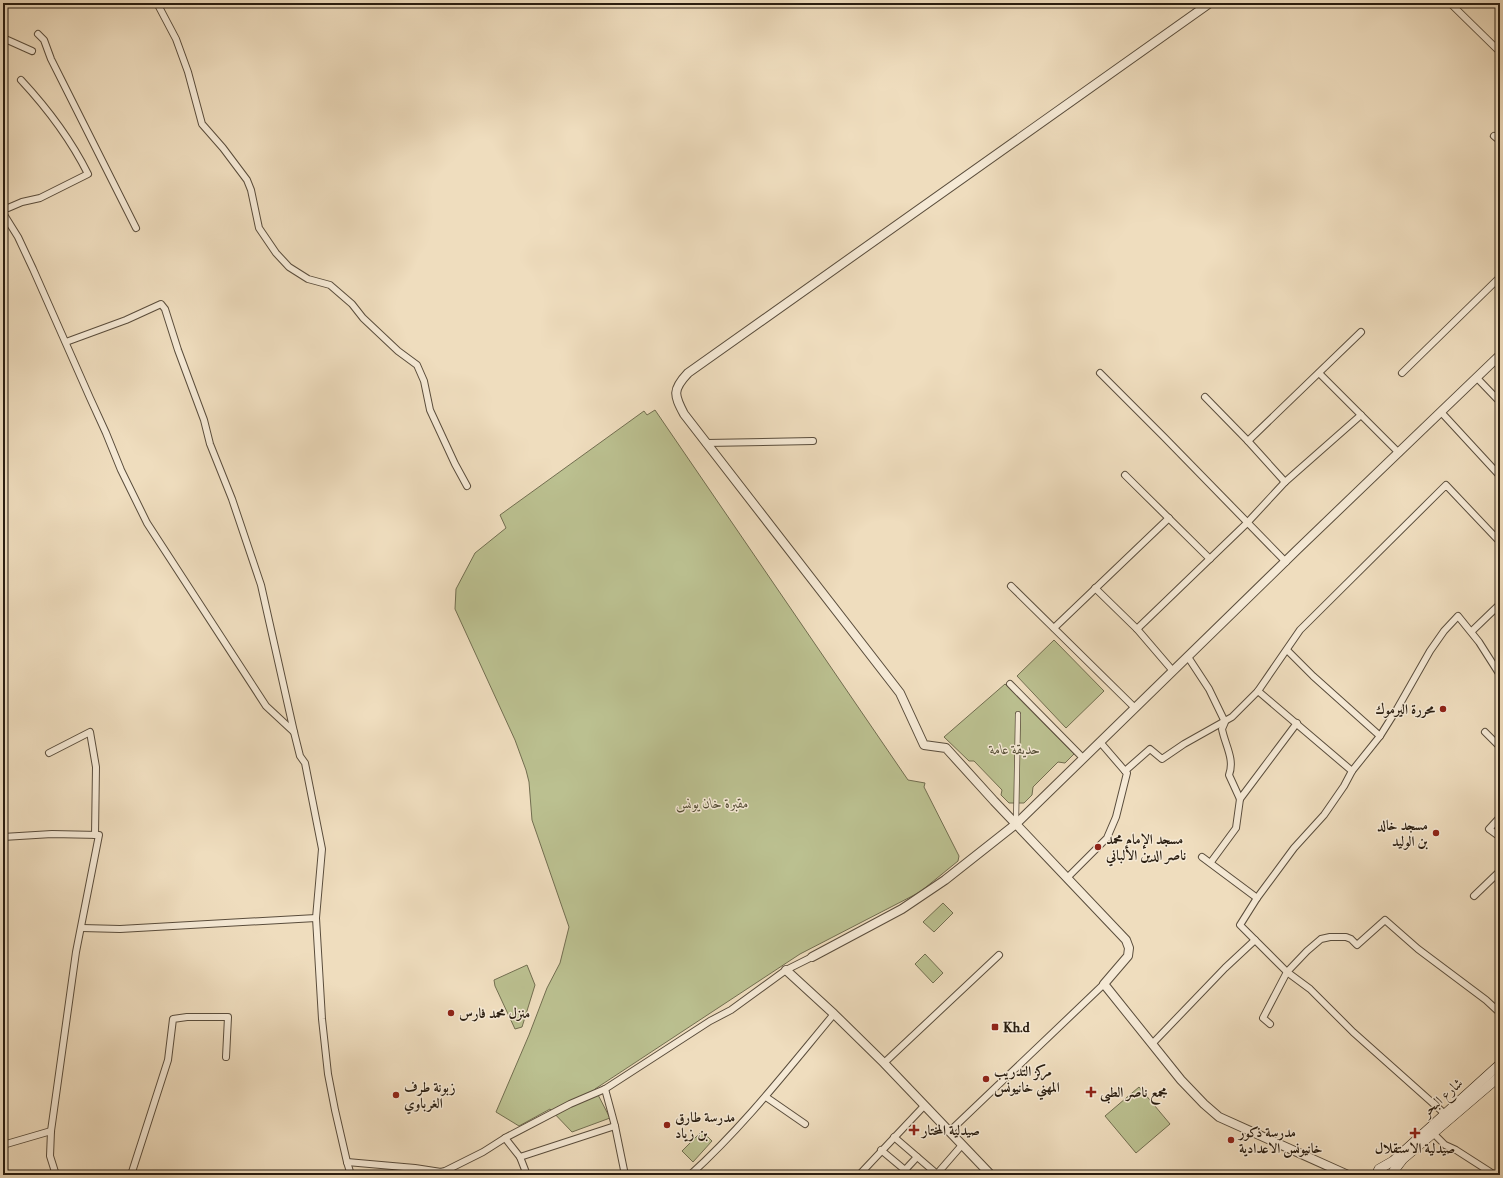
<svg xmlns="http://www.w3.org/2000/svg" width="1503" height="1178" viewBox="0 0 1503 1178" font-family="'IM FELL Double Pica',Amiri,serif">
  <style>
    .green { fill: #bbc090; stroke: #726e50 }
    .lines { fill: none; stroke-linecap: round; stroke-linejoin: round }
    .pedestrian-casing { stroke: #5a4d3c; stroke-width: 6 }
    .minor-casing { stroke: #5a4d3c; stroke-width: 8 }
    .tertiary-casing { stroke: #5a4d3c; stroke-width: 10 }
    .secondary-casing { stroke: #291d10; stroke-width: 10 }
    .pedestrian { stroke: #f5e9d5; stroke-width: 4.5 }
    .minor { stroke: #f5e9d5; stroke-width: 6 }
    .tertiary { stroke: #f5e9d5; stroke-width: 8 }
    .secondary { stroke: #f5e9d5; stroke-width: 9 }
    .poi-dot { fill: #8f2418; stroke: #f5e9d5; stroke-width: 1.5 }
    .labels { text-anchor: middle; stroke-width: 3; stroke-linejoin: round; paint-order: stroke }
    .poi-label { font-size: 14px; font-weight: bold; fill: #291d10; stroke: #f5e9d5; text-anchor: start }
    .park-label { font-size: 14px; font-style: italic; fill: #554e36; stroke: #f5e9d5 }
    .street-label { font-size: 14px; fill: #291d10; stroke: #f5e9d5 }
  </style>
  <rect width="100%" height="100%" fill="#efddbe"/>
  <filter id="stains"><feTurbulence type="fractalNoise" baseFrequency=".005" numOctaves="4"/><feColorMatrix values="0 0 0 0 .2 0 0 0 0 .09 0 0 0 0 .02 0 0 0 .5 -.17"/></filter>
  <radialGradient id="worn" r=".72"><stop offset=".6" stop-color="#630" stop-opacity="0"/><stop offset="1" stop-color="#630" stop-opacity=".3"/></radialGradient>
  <g class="green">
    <path d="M655,410L908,780L925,783L924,787L959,856L958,861L920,892L800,954L595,1089L610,1118L572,1132L550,1109L519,1126L496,1112L529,1035L547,988L560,963L569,927L532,820L529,782L526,770L515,740L455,609L456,589L475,553L506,528L500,515L644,411L647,415Z"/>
    <path d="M1054,640L1104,691L1066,728L1017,676Z"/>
    <path d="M1005,684L1074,754L1065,763L1058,762L1033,787L1032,795L1024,803H1009L1001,795L1002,790L974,761H969L944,737Z"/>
    <path d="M943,903L953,913L934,932L923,922Z"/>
    <path d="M925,954L943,973L933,983L915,964Z"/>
    <path d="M527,965L535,985L522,1027L515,1029L495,986L494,980Z"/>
    <path d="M1139,1087L1170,1124L1136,1153L1105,1116Z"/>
    <path d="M702,1131L712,1141L693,1162L682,1151Z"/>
  </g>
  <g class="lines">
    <g class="pedestrian-casing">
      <path id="pedestrian" d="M1016,823L1018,714"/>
    </g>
    <g class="minor-casing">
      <g id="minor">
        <path d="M157,3L176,39L188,72L202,124L223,148L247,180L251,190L259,228L276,253L289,267L308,279L330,285L352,304L363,318L398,351L417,365L424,381L430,410L455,464L467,486"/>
        <path d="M1450,3L1500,52"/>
        <path d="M38,34L44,40L51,59L136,228"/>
        <path d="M3,38L32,51"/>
        <path d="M1494,136L1500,141"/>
        <path d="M3,206L8,208L22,202L40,198L88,174C71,140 47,108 21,80"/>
        <path d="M3,213L18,237L33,269L90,398L106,433L121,470L147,523L266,706L294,732"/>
        <path d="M66,342L126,320L161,304L165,309L178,350L204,420L210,444L232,499L261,585L294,732L300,756L305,763L322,849L316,918L322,1019L328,1074L335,1110L347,1162L351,1175"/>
        <path d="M1100,373L1164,437L1286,562"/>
        <path d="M1319,373L1399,453"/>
        <path d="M1402,373L1500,277"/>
        <path d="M1477,378L1500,402"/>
        <path d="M1205,397L1248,441L1285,482"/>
        <path d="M1441,412L1500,476"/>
        <path d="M1248,441L1361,332"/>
        <path d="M706,443L813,441"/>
        <path d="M1125,475L1210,559"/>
        <path d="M1011,586L1135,708"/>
        <path d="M1095,588L1137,629L1173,671"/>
        <path d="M1054,628L1169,518"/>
        <path d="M1137,629L1247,523L1285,482L1361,415"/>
        <path d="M1472,631L1500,604"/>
        <path d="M1287,650L1313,676L1380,736"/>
        <path d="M1188,657L1209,689L1225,722L1222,729C1225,745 1235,759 1229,775L1240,799L1236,828L1211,862"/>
        <path d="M1010,684L1083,758"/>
        <path d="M1258,691L1352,771"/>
        <path d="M1485,732L1500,747"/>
        <path d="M1100,742L1125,771"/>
        <path d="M49,753L90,732L96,767L95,835"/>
        <path d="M1240,799L1297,723"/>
        <path d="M1500,817L1489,829L1500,837"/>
        <path d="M3,837L52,834L99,835L76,952L51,1131L50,1156L56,1175"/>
        <path d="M1202,857L1257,898"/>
        <path d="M1068,877L1107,838L1116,817L1127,773L1125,771L1150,749L1162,759L1184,744L1232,717L1258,691L1300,630L1446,485L1500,542"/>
        <path d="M1474,896L1500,871"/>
        <path d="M82,928L120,929L316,918"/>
        <path d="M1270,1024L1263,1018L1287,972L1307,951L1321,939L1330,937H1346L1351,939L1357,945L1385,920L1418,949L1486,1000L1500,1013"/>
        <path d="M1152,1044L1225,968L1255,940"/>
        <path d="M884,1063L999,955"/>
        <path d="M605,1089L615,1126L625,1175"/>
        <path d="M766,1097L805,1124"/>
        <path d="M1445,1114L1353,1032L1310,989L1287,972L1240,925L1257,898L1294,848L1324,815L1344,786L1352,771L1380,736L1397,709L1430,651L1444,631L1458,616L1479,642L1500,675"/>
        <path d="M950,1131L1104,984"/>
        <path d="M1431,1131L1445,1145L1456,1150L1495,1175"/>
        <path d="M894,1137L937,1174"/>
        <path d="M505,1138L520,1157L527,1175"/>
        <path d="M3,1145L51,1131"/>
        <path d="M881,1150L911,1175"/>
        <path d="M520,1157L615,1126"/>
        <path d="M347,1162L415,1168L441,1172L445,1171L483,1152L505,1138L570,1104L605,1089L710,1021L731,1010L786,970L812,957"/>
        <path d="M905,1170L917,1157"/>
        <path d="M131,1175L168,1060L173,1019L187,1017H228L226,1057"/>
        <path d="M690,1175C744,1126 788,1069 834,1014"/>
        <path d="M859,1175L924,1106"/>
        <path d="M936,1175L962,1145"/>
      </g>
    </g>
    <g class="tertiary-casing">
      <g id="tertiary">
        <path d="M1210,3L688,373C672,390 674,395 684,414L900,693L924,745L946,748L994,801L1126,940L1129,948L1128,956L1104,984L1181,1080L1204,1104L1219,1117L1348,1175"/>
        <path d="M812,957L902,909L945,880L1016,824L1298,549L1500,355"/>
        <path d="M786,970L834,1014L884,1063L991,1175"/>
      </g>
    </g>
    <g class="secondary-casing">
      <g id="secondary">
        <path d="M1393,1172L1403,1159L1500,1076"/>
        <path d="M1376,1175L1379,1169L1393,1161L1500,1064"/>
      </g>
    </g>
    <use href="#pedestrian" class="pedestrian"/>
    <use href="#minor" class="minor"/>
    <use href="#tertiary" class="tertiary"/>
    <use href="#secondary" class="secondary"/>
  </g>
  <g class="poi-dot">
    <circle cx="1443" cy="709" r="4"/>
    <circle cx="1436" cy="833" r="4"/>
    <circle cx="1098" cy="847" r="4"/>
    <circle cx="451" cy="1013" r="4"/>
    <rect x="991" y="1023" width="8" height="8" rx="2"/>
    <circle cx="986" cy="1079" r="4"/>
    <path d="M1089 1086h4v4h4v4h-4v4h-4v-4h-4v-4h4z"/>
    <circle cx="396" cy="1095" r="4"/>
    <circle cx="667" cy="1125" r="4"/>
    <path d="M912 1124h4v4h4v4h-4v4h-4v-4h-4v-4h4z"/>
    <path d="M1413 1127h4v4h4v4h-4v4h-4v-4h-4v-4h4z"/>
    <circle cx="1231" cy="1140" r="4"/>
  </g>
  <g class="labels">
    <g class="poi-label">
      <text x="1435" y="714" text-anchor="end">محررة اليرموك</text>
      <text x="1428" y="830" text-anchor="end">مسجد خالد<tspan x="1428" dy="16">بن الوليد</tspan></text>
      <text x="1106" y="844">مسجد الإمام محمد<tspan x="1106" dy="16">ناصر الدين الألباني</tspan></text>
      <text x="459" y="1018">منزل محمد فارس</text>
      <text x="1003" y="1032">Kh.d</text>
      <text x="994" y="1076">مركز التدريب<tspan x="994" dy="16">المهني خانيونس</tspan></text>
      <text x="404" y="1092">زبونة طرف<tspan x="404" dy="16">الغرباوي</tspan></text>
      <text x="1100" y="1097">مجمع ناصر الطبى</text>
      <text x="675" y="1122">مدرسة طارق<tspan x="675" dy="16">بن زياد</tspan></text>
      <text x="922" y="1135">صيدلية المختار</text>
      <text x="1239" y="1137">مدرسة ذكور<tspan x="1239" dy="16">خانيونس الاعدادية</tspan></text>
      <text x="1415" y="1153" text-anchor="middle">صيدلية الاستقلال</text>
    </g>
    <g class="park-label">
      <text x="1015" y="754">حديقة عامة</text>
      <text x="712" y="808">مقبرة خان يونس</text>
    </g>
    <g class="street-label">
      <text transform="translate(1442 1097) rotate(-42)" y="5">شارع البحر</text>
    </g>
  </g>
  <rect width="1503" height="1178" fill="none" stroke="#efddbe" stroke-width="16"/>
  <rect x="4" y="4" width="1495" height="1170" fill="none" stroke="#291d10" stroke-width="2"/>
  <rect x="8" y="8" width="1487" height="1162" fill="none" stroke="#291d10"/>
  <rect width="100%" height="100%" filter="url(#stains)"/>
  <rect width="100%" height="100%" fill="url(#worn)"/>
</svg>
